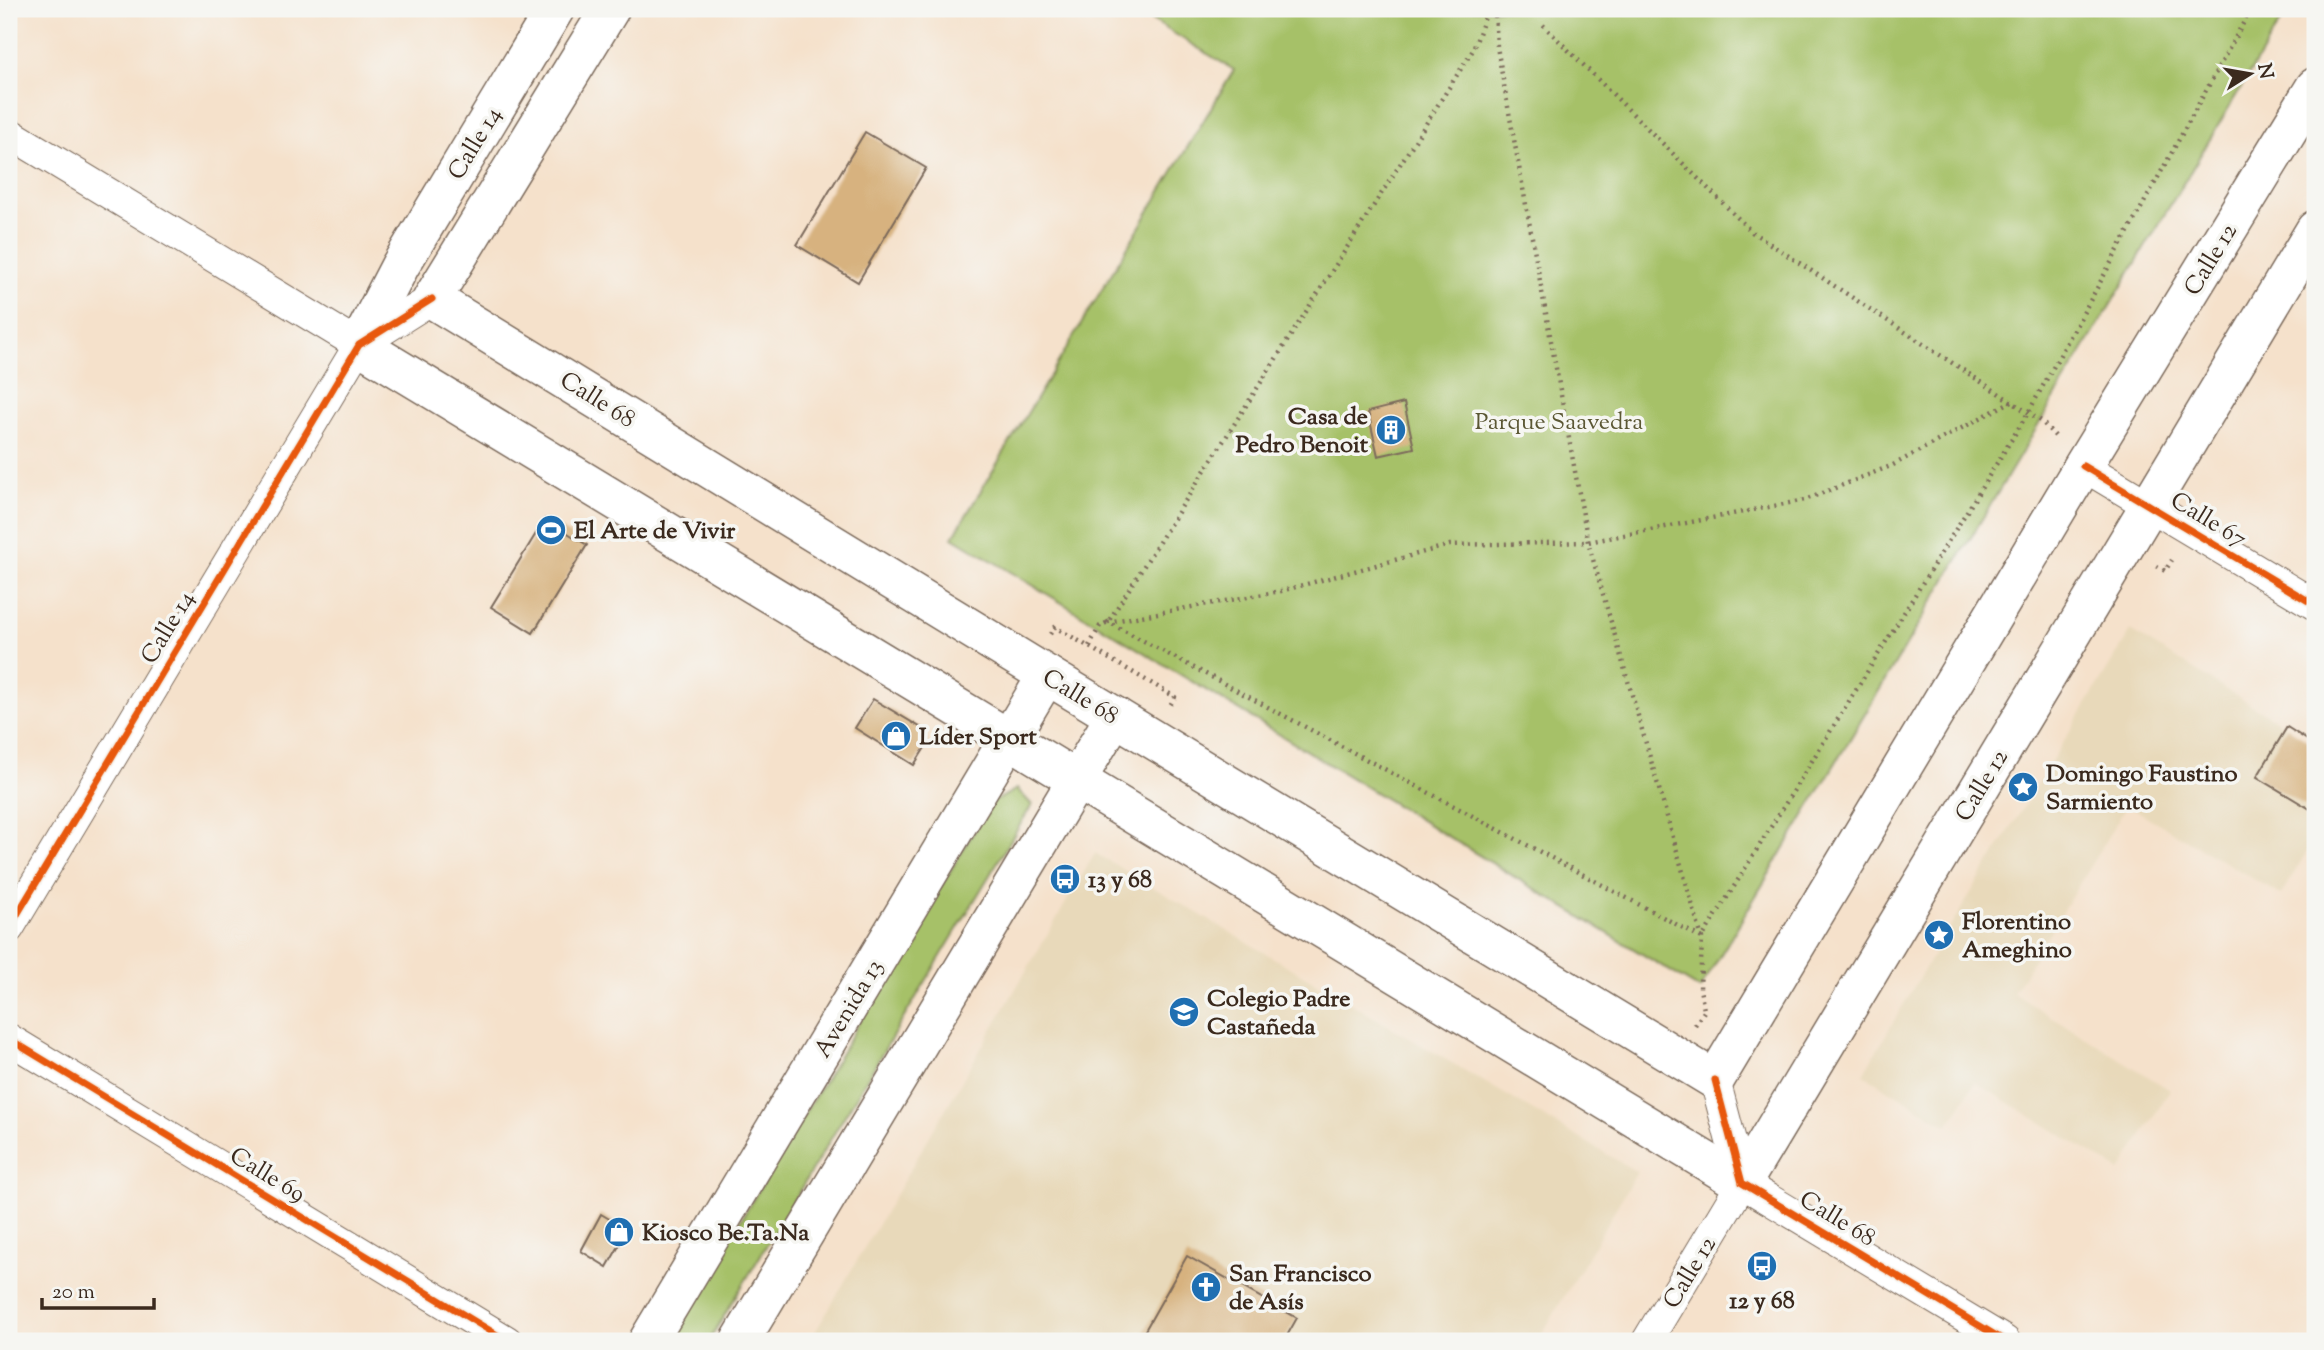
<svg xmlns="http://www.w3.org/2000/svg" width="2324" height="1350" viewBox="0 0 2324 1350" font-family="'Sorts Mill Goudy',serif">
  <style>
    .built { fill: #e8d9ba }
    .green { fill: #a6c168; stroke: #707643; stroke-width: 2 }
    .building { fill: #d7b27f }
    .lines { fill: none; stroke-linecap: round; stroke-linejoin: round }
    .street-casing { stroke: #7c6a5b; stroke-width: 32 }
    .secondary-casing { stroke: #7c6a5b; stroke-width: 41 }
    .path { stroke: #7c6a5b; stroke-width: 4.5; stroke-dasharray: 2 5; stroke-linecap: butt }
    .street { stroke: #fff; stroke-width: 30 }
    .secondary { stroke: #fff; stroke-width: 38 }
    .cycleway-casing { stroke: #f6f6f2; stroke-width: 11 }
    .cycleway { stroke: #e8590c; stroke-width: 7 }
    .labels { text-anchor: middle; stroke-width: 7; stroke-linejoin: round; paint-order: stroke }
    .street-label { font-size: 24px; fill: #3b2a1e; stroke: #f6f6f2 }
    .poi-label { font-size: 24px; font-weight: bold; fill: #3b2a1e; stroke: #f6f6f2; text-anchor: start }
    .park-label { font-size: 24px; fill: #5b5734; stroke: #f6f6f2 }
  </style>
  <rect width="100%" height="100%" fill="#f6f6f2"/>
  <filter id="ink" filterUnits="userSpaceOnUse"><feTurbulence type="fractalNoise" baseFrequency=".0143" numOctaves="2"/><feDisplacementMap in="SourceGraphic" scale="14" xChannelSelector="R" yChannelSelector="G"/><feConvolveMatrix kernelMatrix="1 2 1 2 8 2 1 2 1" color-interpolation-filters="sRGB"/></filter>
  <filter id="wash" filterUnits="userSpaceOnUse"><feTurbulence type="fractalNoise" baseFrequency=".00686" numOctaves="4" result="noise"/><feDisplacementMap in="SourceGraphic" scale="28" xChannelSelector="R" yChannelSelector="G"/><feGaussianBlur stdDeviation="1.57" result="paint"/><feColorMatrix in="noise" values="0 0 0 0 0 0 0 0 0 0 0 0 0 0 0 0 0 1.4 0 .05"/><feComposite in="paint" operator="in"/></filter>
  <g filter="url(#wash)">
    <rect width="100%" height="100%" fill="#f5e1cb"/>
    <g class="built">
      <path d="M2131,631L2287,727L2257,777L2315,812V838L2281,895L2127,805L2013,993L2170,1090L2120,1171L1975,1082L1948,1126L1863,1074L1919,978Z"/>
      <path d="M1095,853L1637,1172L1538,1341H810Z"/>
    </g>
    <g class="green">
      <path d="M1134,9H2288L1700,989L953,537L1234,70Z"/>
      <path d="M1017,789L1032,805L709,1341H668L991,803Z"/>
    </g>
    <g id="blocks">
      <g class="building">
        <path d="M865,132L926,168L858,282L797,245Z"/>
        <path d="M1404,403L1414,448L1378,456L1368,412Z"/>
        <path d="M545,519L587,545L533,633L491,607Z"/>
        <path d="M873,699L923,729L928,743L914,765L855,728Z"/>
        <path d="M2287,727L2315,745V812L2257,777Z"/>
        <path d="M601,1214L628,1230L607,1267L581,1251Z"/>
        <path d="M1187,1256L1297,1318L1284,1341H1139Z"/>
      </g>
    </g>
  </g>
  <g filter="url(#ink)">
    <use href="#blocks" fill-opacity="0" stroke="#7c6a5b" stroke-width="2"/>
    <g class="lines">
      <g class="street-casing">
        <g id="street">
          <path d="M9,133L359,345"/>
          <path d="M2083,466L2315,605"/>
          <path d="M9,928L359,345L432,299"/>
          <path d="M9,1039L507,1341"/>
          <path d="M1715,1080L1742,1183L2005,1341"/>
          <path d="M1647,1341L1742,1183"/>
        </g>
      </g>
      <g class="secondary-casing">
        <g id="secondary">
          <path d="M555,9L400,266L359,345L1742,1183L2315,230"/>
          <path d="M610,9L432,299L1032,666L1715,1080L2083,466L2315,87"/>
          <path d="M648,1341L1047,675"/>
          <path d="M740,1341L1115,716"/>
        </g>
      </g>
      <g class="path">
        <path d="M1495,9L1497,47L1588,542L1702,938L1700,989L1704,1010"/>
        <path d="M1543,25L1752,232L2041,421L2055,436"/>
        <path d="M2012,401L1893,465L1805,500L1588,542L1450,545L1281,591L1108,622L1702,938L2028,413L2251,9"/>
        <path d="M2157,566L2165,571L2172,560"/>
        <path d="M1050,634L1055,627L1175,697L1169,707"/>
        <path d="M1089,646L1100,626L1108,622L1473,50L1488,9"/>
        <path d="M1695,1025L1705,1010"/>
      </g>
      <use href="#street" class="street"/>
      <use href="#secondary" class="secondary"/>
      <g class="cycleway-casing">
        <g id="cycleway">
          <path d="M2083,466L2315,605"/>
          <path d="M9,928L359,345L432,299"/>
          <path d="M9,1039L507,1341"/>
          <path d="M1715,1080L1742,1183L2005,1341"/>
        </g>
      </g>
      <use href="#cycleway" class="cycleway"/>
    </g>
  </g>
  <defs>
    <g id="building-disc" transform="scale(1.575)"><circle r="9.5" fill="#1f6fb2" stroke="#f6f6f2"/><path d="M-4-6H4V6H1V3H-1V6H-4ZM-2.5-4.3h1.7v1.8h-1.7ZM.8-4.3h1.7v1.8H.8ZM-2.5-1h1.7V.8h-1.7ZM.8-1h1.7V.8H.8Z" fill="#fff"/></g>
    <g id="stadium-disc" transform="scale(1.575)"><circle r="9.5" fill="#1f6fb2" stroke="#f6f6f2"/><path d="M0-5a6.5 5 0 1 0 0 10a6.5 5 0 1 0 0-10ZM-3.5-1.8h7v3.6h-7Z" fill="#fff"/></g>
    <g id="shop-disc" transform="scale(1.575)"><circle r="9.5" fill="#1f6fb2" stroke="#f6f6f2"/><path d="M-5-2.5h2.3a2.7 3.5 0 0 1 5.4 0H5L5.5 6h-11ZM-1.5-2.5h3a1.5 2.3 0 0 0-3 0Z" fill="#fff"/></g>
    <g id="sight-disc" transform="scale(1.575)"><circle r="9.5" fill="#1f6fb2" stroke="#f6f6f2"/><path d="M0-6L1.8-2.2L6-1.7L2.9 1.2L3.7 5.4L0 3.3L-3.7 5.4L-2.9 1.2L-6-1.7L-1.8-2.2Z" fill="#fff"/></g>
    <g id="bus-disc" transform="scale(1.575)"><circle r="9.5" fill="#1f6fb2" stroke="#f6f6f2"/><path d="M-5-6H5V4H4V6H2V4H-2V6H-4V4H-5ZM-3.5-4V0h7V-4ZM-3.5 1.2v1.5H-2V1.2ZM2 1.2v1.5H3.5V1.2Z" fill="#fff"/></g>
    <g id="school-disc" transform="scale(1.575)"><circle r="9.5" fill="#1f6fb2" stroke="#f6f6f2"/><path d="M0-5L7-2L0 1L-7-2ZM-4 1L0 2.5L4 1V4Q0 6-4 4Z" fill="#fff"/></g>
    <g id="church-disc" transform="scale(1.575)"><circle r="9.5" fill="#1f6fb2" stroke="#f6f6f2"/><path d="M-1.2-6h2.4v3.5h3.3v2.4h-3.3V6h-2.4V-.1h-3.3v-2.4h3.3Z" fill="#fff"/></g>
  </defs>
  <g fill-rule="evenodd">
    <use href="#building-disc" x="1391" y="430"/>
    <use href="#stadium-disc" x="551" y="530"/>
    <use href="#shop-disc" x="896" y="736"/>
    <use href="#sight-disc" x="2023" y="787"/>
    <use href="#bus-disc" x="1065" y="879"/>
    <use href="#sight-disc" x="1939" y="935"/>
    <use href="#school-disc" x="1184" y="1012"/>
    <use href="#shop-disc" x="619" y="1232"/>
    <use href="#bus-disc" x="1762" y="1266"/>
    <use href="#church-disc" x="1206" y="1287"/>
  </g>
  <g class="labels">
    <g class="street-label">
      <text transform="translate(474 143) rotate(-59)" y="8">Calle 14</text>
      <text transform="translate(2210 259) rotate(-59)" y="8">Calle 12</text>
      <text transform="translate(598 399) rotate(32)" y="8">Calle 68</text>
      <text transform="translate(2209 519) rotate(31)" y="8">Calle 67</text>
      <text transform="translate(167 627) rotate(-59)" y="8">Calle 14</text>
      <text transform="translate(1081 696) rotate(31)" y="8">Calle 68</text>
      <text transform="translate(1981 785) rotate(-59)" y="8">Calle 12</text>
      <text transform="translate(848 1008) rotate(-59)" y="8">Avenida 13</text>
      <text transform="translate(268 1174) rotate(31)" y="8">Calle 69</text>
      <text transform="translate(1838 1218) rotate(31)" y="8">Calle 68</text>
      <text transform="translate(1689 1272) rotate(-59)" y="8">Calle 12</text>
    </g>
    <g class="poi-label">
      <text x="1368" y="424" text-anchor="end">Casa de<tspan x="1368" dy="28">Pedro Benoit</tspan></text>
      <text x="574" y="538">El Arte de Vivir</text>
      <text x="919" y="744">Líder Sport</text>
      <text x="2046" y="781">Domingo Faustino<tspan x="2046" dy="28">Sarmiento</tspan></text>
      <text x="1088" y="887">13 y 68</text>
      <text x="1962" y="929">Florentino<tspan x="1962" dy="28">Ameghino</tspan></text>
      <text x="1207" y="1006">Colegio Padre<tspan x="1207" dy="28">Castañeda</tspan></text>
      <text x="642" y="1240">Kiosco Be.Ta.Na</text>
      <text x="1229" y="1281">San Francisco<tspan x="1229" dy="28">de Asís</tspan></text>
      <text x="1762" y="1308" text-anchor="middle">12 y 68</text>
    </g>
    <g class="park-label">
      <text x="1559" y="429">Parque Saavedra</text>
    </g>
  </g>
  <rect width="2324" height="1350" fill="none" stroke="#f6f6f2" stroke-width="35"/>
  <g transform="translate(2250 74) rotate(79)" stroke="#f6f6f2" stroke-width="5" paint-order="stroke">
  <path d="M0-5L12 26L0 18L-12 26Z" fill="#3b2a1e"/>
  <text y="-10" font-size="19" font-weight="bold" text-anchor="middle" fill="#3b2a1e">N</text>
  </g>
  <path d="M42 1298v10h112v-10" fill="none" stroke="#3b2a1e" stroke-width="3.5"/>
  <text x="52" y="1298" font-size="21" fill="#3b2a1e" stroke="#f6f6f2" stroke-width="5" paint-order="stroke">20 m</text>
</svg>
